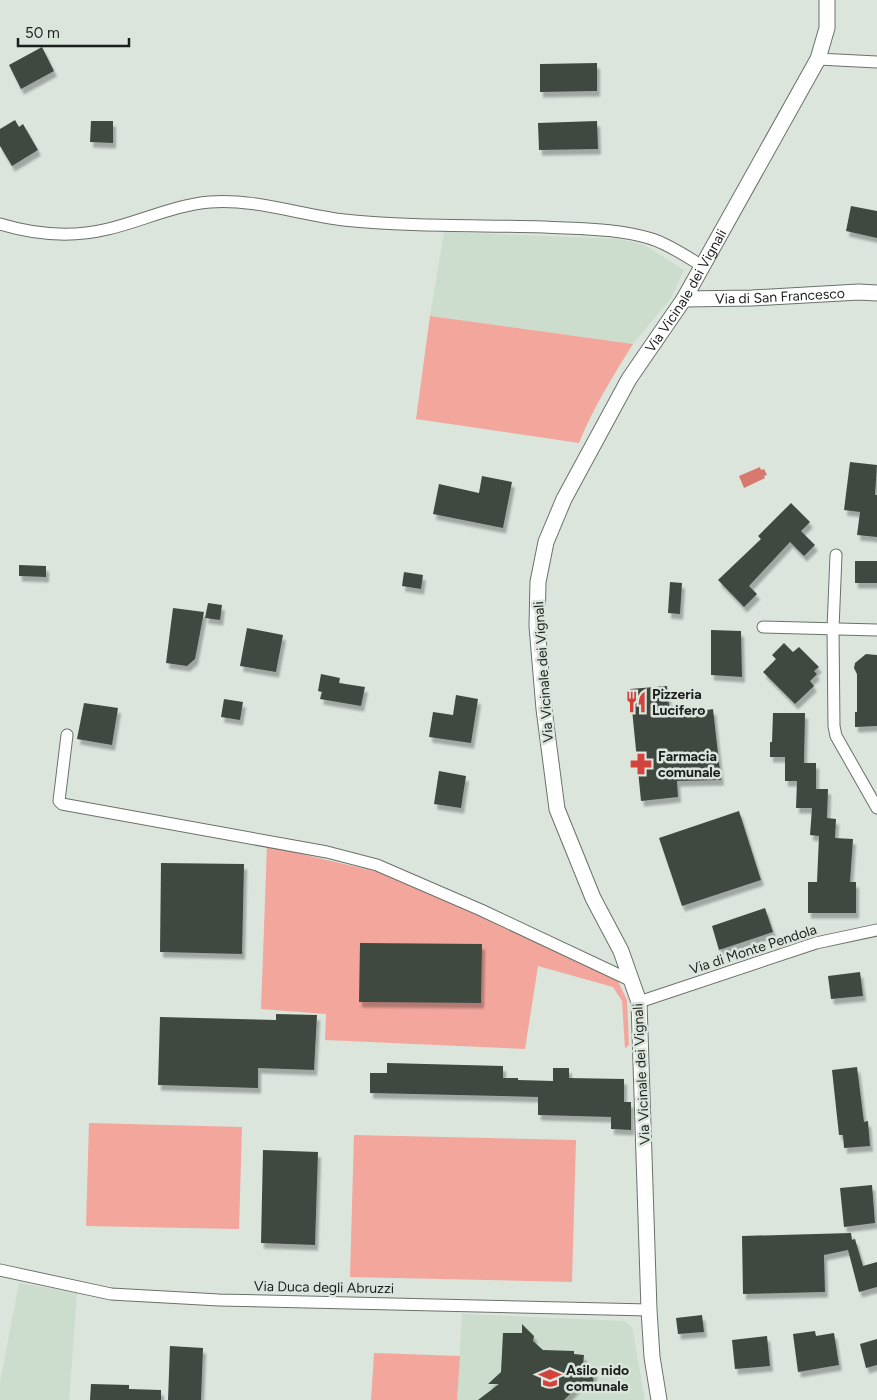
<svg xmlns="http://www.w3.org/2000/svg" width="877" height="1400" viewBox="0 0 877 1400" font-family="Figtree,sans-serif">
  <style>
    .built { fill: #ccdccd }
    .green { fill: #f3a69c }
    .water { fill: #d9786e }
    .building { fill: #404941; filter: url(#shadow) }
    .lines { fill: none; stroke-linecap: round; stroke-linejoin: round }
    .minor-casing { stroke: #69726a; stroke-width: 13 }
    .tertiary-casing { stroke: #69726a; stroke-width: 17 }
    .minor { stroke: #fff; stroke-width: 11 }
    .tertiary { stroke: #fff; stroke-width: 15 }
    .labels { text-anchor: middle; stroke-width: 5; stroke-linejoin: round; paint-order: stroke }
    .street-label { font-size: 14px; fill: #1b1f1c; stroke: #dbe5dc }
    .poi-label { font-size: 14px; font-weight: bold; fill: #1b1f1c; stroke: #dbe5dc; text-anchor: start }
  </style>
  <defs>
    <filter id="shadow"><feDropShadow dx="3" dy="5.5" stdDeviation="1" flood-color="#0004"/></filter>
  </defs>
  <rect width="100%" height="100%" fill="#dbe5dc"/>
  <g class="built">
    <path d="M444,232L619,239L644,245L684,270L671,298L633,344L430,316Z"/>
    <path d="M19,1283L77,1293L69,1400H0V1383Z"/>
    <path d="M462,1314L624,1321L632,1327L645,1400H457Z"/>
  </g>
  <g class="green">
    <path d="M430,316L633,344C613,376 593,408 579,443L416,419Z"/>
    <path d="M267,846L383,873L616,977L627,1000L629,1045L625,1048L622,1001L613,987L538,966L525,1049L325,1040L326,1014L261,1009Z"/>
    <path d="M89,1123L242,1127L239,1229L86,1226Z"/>
    <path d="M354,1135L576,1140L572,1282L350,1277Z"/>
    <path d="M374,1353L460,1356L457,1400H371Z"/>
  </g>
  <path class="water" d="M760,467L761,470L764,469L767,475L764,476L765,478L744,488L739,476Z"/>
  <g class="building">
    <path d="M42,47L54,71L21,89L9,65Z"/>
    <path d="M597,63V91L540,92V64Z"/>
    <path d="M15,120L19,127L23,124L38,150L12,166L0,146V129Z"/>
    <path d="M91,121H113V143L90,142Z"/>
    <path d="M597,121L598,149L539,150L538,123Z"/>
    <path d="M851,206L877,211V238L846,231Z"/>
    <path d="M850,462L877,465L875,495H877V537L857,535L860,512L844,510Z"/>
    <path d="M482,476L512,482L503,528L433,514L439,484L479,493Z"/>
    <path d="M791,503L810,522L801,531L815,545L804,556L790,542L749,586L757,594L744,607L718,580L761,539L758,536Z"/>
    <rect x="855" y="561" width="22" height="22"/>
    <path d="M19,565L46,566V577L19,576Z"/>
    <path d="M404,572L423,575L421,589L402,586Z"/>
    <path d="M670,582L682,583L680,614L668,613Z"/>
    <path d="M208,603L222,605L220,620L205,618Z"/>
    <path d="M173,608L204,612L195,659L187,666L166,663Z"/>
    <path d="M247,628L283,635L276,672L240,666Z"/>
    <path d="M711,630L741,631L742,677L711,675Z"/>
    <path d="M784,643L793,652L799,647L819,667L814,671L817,674L810,681L814,686L795,704L763,672L776,659L772,655Z"/>
    <path d="M866,654L877,655V726L855,727V712H857V674L854,668L855,663Z"/>
    <path d="M321,674L340,678L339,683L365,687L361,706L320,699L322,692L318,691Z"/>
    <path d="M667,686L670,716L713,709L721,780L677,781L678,797L641,801L630,689Z"/>
    <path d="M456,695L478,699L471,743L429,737L433,712L453,715Z"/>
    <path d="M224,699L243,702L240,720L221,717Z"/>
    <path d="M84,703L118,708L112,745L77,739Z"/>
    <path d="M773,713H805L804,763H816V789H828L827,818L836,819L835,838L853,839L850,882H856V913H808V882H817L819,836L810,835L812,808H796L797,781H785V757H770V742H772Z"/>
    <path d="M439,771L466,776L461,808L434,804Z"/>
    <path d="M739,811L761,880L682,906L659,838Z"/>
    <path d="M161,863L244,864L242,954L160,952Z"/>
    <path d="M765,908L773,932L719,950L712,926Z"/>
    <path d="M360,943L482,944L481,1003L359,1002Z"/>
    <path d="M860,972L863,996L831,999L828,976Z"/>
    <path d="M276,1014L317,1015L314,1070L258,1068V1088L158,1085L160,1017L276,1020Z"/>
    <path d="M387,1063L503,1066V1078H518V1080L553,1081V1068H569V1078L624,1079V1102H631V1130L611,1129V1117L538,1115V1097L370,1093V1073H387Z"/>
    <path d="M857,1067L864,1122L868,1121L870,1146L844,1148L843,1135H839L832,1070Z"/>
    <path d="M263,1150L318,1152L315,1245L261,1243Z"/>
    <path d="M872,1185L875,1223L844,1227L840,1188Z"/>
    <path d="M851,1233L852,1240L855,1239L863,1266L877,1262V1287L859,1292L848,1250L824,1255L825,1292L743,1294L742,1236Z"/>
    <path d="M702,1315L704,1332L678,1334L676,1318Z"/>
    <path d="M522,1324L534,1336L533,1341L543,1350L574,1351V1354L584,1355L583,1366L594,1367L593,1383L582,1382L564,1400H478L499,1384H488L501,1372L503,1333H522Z"/>
    <path d="M815,1331L816,1336L834,1333L839,1365L798,1372L793,1334Z"/>
    <path d="M767,1336L770,1366L735,1369L732,1340Z"/>
    <path d="M877,1339V1365L866,1368L860,1344Z"/>
    <path d="M170,1346L203,1348L201,1400H168Z"/>
    <path d="M91,1384L129,1385V1389L161,1390V1400H90Z"/>
  </g>
  <g class="lines">
    <g class="minor-casing">
      <g id="minor">
        <path d="M818,59L877,62"/>
        <path d="M0,224C36,235 71,238 108,229C142,221 174,205 210,202C252,198 301,215 344,220C410,227 477,225 544,227C580,229 617,228 652,239C670,245 686,256 702,266"/>
        <path d="M836,555L833,629L834,726L836,736L877,808"/>
        <path d="M763,627L877,630"/>
        <path d="M67,735L59,801L62,804L327,852L377,865L481,910L632,981"/>
        <path d="M639,1002L816,943L877,930"/>
        <path d="M0,1270L111,1294L219,1300L649,1310"/>
      </g>
    </g>
    <g class="tertiary-casing">
      <g id="tertiary">
        <path id="s1" d="M684,299L752,298L859,292L877,293"/>
        <path id="s2" d="M659,1400L652,1357L649,1310L639,1002L621,951L593,898L557,809L544,709L537,626L538,582L546,542L564,499L629,379L684,299L818,59L827,28V0"/>
      </g>
    </g>
    <use href="#minor" class="minor"/>
    <use href="#tertiary" class="tertiary"/>
  </g>
  <defs>
    <g id="restaurant-bare" transform="scale(1.725)"><path d="M-5-6h1v4h1v-4h1v4h1v-4h1v5L-1.5 .5V6h-2V.5L-5-1ZM5-6V6H3V1.5H1.5Q1.5-4 5-6Z" fill="#d1433c" stroke="#dbe5dc" stroke-width="2.5" paint-order="stroke"/></g>
    <g id="pharmacy-bare" transform="scale(1.725)"><path d="M-2-6h4v4h4v4h-4v4h-4v-4h-4v-4h4Z" fill="#d1433c" stroke="#dbe5dc" stroke-width="2.5" paint-order="stroke"/></g>
    <g id="school-bare" transform="scale(1.725)"><path d="M0-5L7-2L0 1L-7-2ZM-4 1L0 2.5L4 1V4Q0 6-4 4Z" fill="#d1433c" stroke="#dbe5dc" stroke-width="2.5" paint-order="stroke"/></g>
  </defs>
  <g fill-rule="evenodd">
    <use href="#restaurant-bare" x="636" y="702"/>
    <use href="#pharmacy-bare" x="641" y="764"/>
    <use href="#school-bare" x="550" y="1378"/>
  </g>
  <g class="labels">
    <g class="street-label">
      <text dy="5" stroke="none"><textPath href="#s2" startOffset="1166">Via Vicinale dei Vignali</textPath></text>
      <text dy="5" stroke="none"><textPath href="#s1" startOffset="96">Via di San Francesco</textPath></text>
      <text transform="translate(543 672) rotate(-94)" y="5">Via Vicinale dei Vignali</text>
      <text transform="translate(753 949) rotate(-18)" y="5">Via di Monte Pendola</text>
      <text transform="translate(641 1074) rotate(-93)" y="5">Via Vicinale dei Vignali</text>
      <text transform="translate(324 1287) rotate(1)" y="5">Via Duca degli Abruzzi</text>
    </g>
    <g class="poi-label">
      <text x="652" y="699">Pizzeria<tspan x="652" dy="16">Lucifero</tspan></text>
      <text x="658" y="761">Farmacia<tspan x="658" dy="16">comunale</tspan></text>
      <text x="566" y="1375">Asilo nido<tspan x="566" dy="16">comunale</tspan></text>
    </g>
  </g>
  <path d="M18 38v8h111v-8" fill="none" stroke="#1b1f1c" stroke-width="2.5"/>
  <text x="25" y="38" font-size="15" fill="#1b1f1c" stroke="#dbe5dc" stroke-width="4" paint-order="stroke">50 m</text>
</svg>
